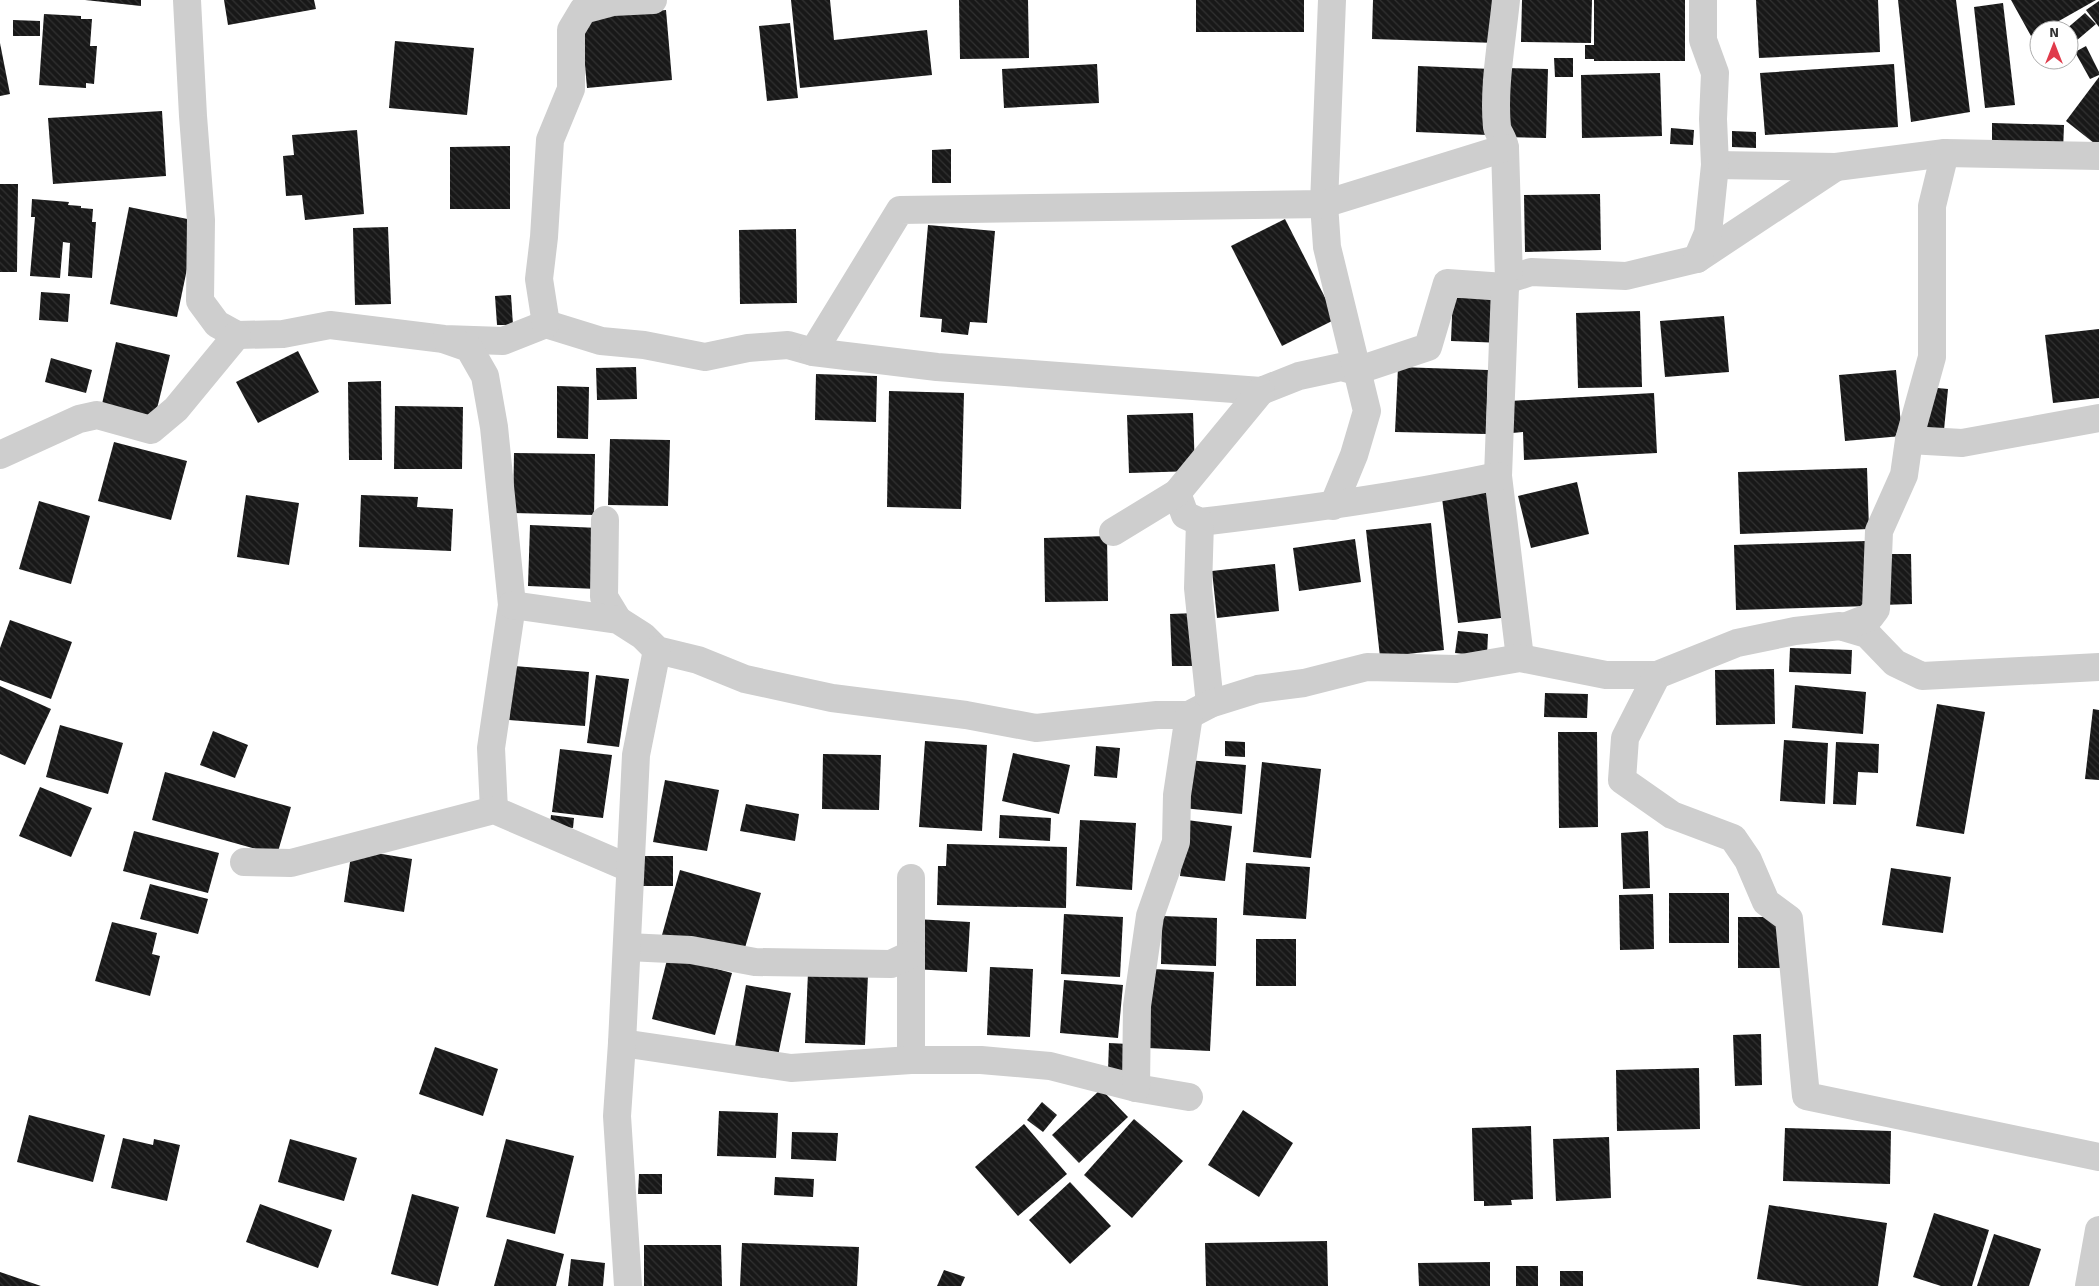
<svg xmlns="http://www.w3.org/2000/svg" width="2099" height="1286" viewBox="0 0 2099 1286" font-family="Signika,sans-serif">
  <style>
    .building { fill: url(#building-back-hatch) }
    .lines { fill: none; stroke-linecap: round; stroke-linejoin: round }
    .minor { stroke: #cecece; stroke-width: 28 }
  </style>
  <defs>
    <pattern id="building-back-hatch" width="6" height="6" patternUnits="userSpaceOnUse" patternTransform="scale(1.25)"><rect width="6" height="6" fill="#181818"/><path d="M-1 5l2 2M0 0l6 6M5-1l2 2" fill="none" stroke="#313131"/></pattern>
  </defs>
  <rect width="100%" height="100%" fill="#fff"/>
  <g class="building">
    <path d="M85,0H141V6Z"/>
    <path d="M224,0H314L316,9L228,25Z"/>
    <path d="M791,0H830L834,40L927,30L932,75L800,88Z"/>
    <path d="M959,0H1028L1029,58L960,59Z"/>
    <rect x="1196" y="0" width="108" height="32"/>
    <path d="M1373,0H1498L1497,43L1372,39Z"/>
    <path d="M1522,0H1592L1591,43L1521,42Z"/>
    <path d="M1594,0H1685V61H1594V59H1585V45H1594Z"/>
    <path d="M1756,0H1878L1880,52L1759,58Z"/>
    <path d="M1898,0H1956L1970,112L1911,122Z"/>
    <path d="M2011,0H2096L2043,30H2039V32L2031,36Z"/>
    <path d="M2099,1V27L2086,10Z"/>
    <path d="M2003,3L2015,105L1985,108L1974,7Z"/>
    <path d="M666,10L672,80L587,88L581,18Z"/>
    <path d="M2085,13L2096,24L2069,47V30H2065Z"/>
    <path d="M44,14L81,16V19H92L90,46H97L94,84L86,83V88L39,85Z"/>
    <path d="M13,20L40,21V36H13Z"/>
    <path d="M790,23L798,98L767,101L759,26Z"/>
    <path d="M395,41L474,48L467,115L389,108Z"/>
    <path d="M0,43L10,94L0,96Z"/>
    <path d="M2086,46L2099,72V75L2090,79L2075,52Z"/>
    <path d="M1554,58H1573V77H1555Z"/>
    <path d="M1097,64L1099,103L1004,108L1002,69Z"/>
    <path d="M1894,64L1898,127L1765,135L1760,73Z"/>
    <path d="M1418,66L1491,69L1488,135L1416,132Z"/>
    <path d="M1505,68L1548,69L1546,138L1503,137Z"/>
    <path d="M1660,73L1662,136L1582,138L1581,75Z"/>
    <path d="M2099,77V147L2066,121Z"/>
    <path d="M162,111L166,176L53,184L48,118Z"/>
    <path d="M1992,123L2064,125L2063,151L1992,149Z"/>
    <path d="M1671,128L1694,130L1693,145L1670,144Z"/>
    <path d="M357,130L364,214L305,220L302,195L286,196L283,156L294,155L292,135Z"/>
    <path d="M1732,131L1756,132V148L1732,147Z"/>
    <path d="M510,146V209H450V147Z"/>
    <path d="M951,149V183H932V150Z"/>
    <path d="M0,184H18L17,272H0Z"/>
    <path d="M1600,194L1601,250L1525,252L1524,195Z"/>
    <path d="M32,199L69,202L68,205L81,206V208L93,209L92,222H96L92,278L68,276L70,243L63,242L60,278L30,276L35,217H31Z"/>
    <path d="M129,207L197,221L177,317L110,304Z"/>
    <path d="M1285,219L1336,319L1282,346L1231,246Z"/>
    <path d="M928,225L995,231L987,323L970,322L968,335L941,332L942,319L920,317Z"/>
    <path d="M388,227L391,304L355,305L353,228Z"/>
    <path d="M796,229L797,303L740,304L739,230Z"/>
    <path d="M41,292L70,294L68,322L39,320Z"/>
    <path d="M1453,292L1505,293L1504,343L1451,341Z"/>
    <path d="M511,295L513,325H497L495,296Z"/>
    <path d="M1640,311L1642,387L1578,388L1576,313Z"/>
    <path d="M1724,316L1729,372L1665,377L1660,321Z"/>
    <path d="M2099,329V398L2053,403L2045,335Z"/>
    <path d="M116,342L170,355L155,417L102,404Z"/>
    <path d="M298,351L319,392L258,423L236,382Z"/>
    <path d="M51,358L92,370L86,393L45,382Z"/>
    <path d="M636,367L637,399L597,400L596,368Z"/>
    <path d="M1398,367L1488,370L1486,434L1395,432Z"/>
    <path d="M1896,370L1902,436L1845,441L1839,375Z"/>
    <path d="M816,374L877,376L876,422L815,420Z"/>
    <path d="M381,381L382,460H349L348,382Z"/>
    <path d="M557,386L589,387L588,439L557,438Z"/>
    <path d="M1927,387L1948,389L1944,430L1923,427Z"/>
    <path d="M889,391L964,393L961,509L887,507Z"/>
    <path d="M1654,393L1657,453L1524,460L1523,432L1512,433L1510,401Z"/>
    <path d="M395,406L463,407L462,469H394Z"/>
    <path d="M1193,413L1195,471L1129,473L1127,415Z"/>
    <path d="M610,439L670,440L668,506L608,505Z"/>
    <path d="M114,442L187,461L171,520L98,501Z"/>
    <path d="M514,453L595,454L594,515L513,513Z"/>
    <path d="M1867,468L1869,529L1740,534L1738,472Z"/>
    <path d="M1577,482L1589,534L1531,548L1518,496Z"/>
    <path d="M1504,490L1518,616L1458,623L1442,498Z"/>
    <path d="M246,495L299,503L289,565L237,557Z"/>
    <path d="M361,495L418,497L417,507L453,509L451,551L359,547Z"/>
    <path d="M39,501L90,516L71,584L19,569Z"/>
    <path d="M1431,523L1444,650L1380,657L1366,530Z"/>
    <path d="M530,525L599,528L597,589L528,586Z"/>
    <path d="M1107,536L1108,601L1045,602L1044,538Z"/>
    <path d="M1355,539L1361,582L1299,591L1293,548Z"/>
    <path d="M1866,541L1869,606L1736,610L1734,545Z"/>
    <path d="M1879,554H1911L1912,604L1881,605Z"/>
    <path d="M1275,564L1279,611L1217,618L1212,571Z"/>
    <path d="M1196,613L1199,666H1172L1170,614Z"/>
    <path d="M10,620L72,642L51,699L0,680V648Z"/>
    <path d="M1458,631L1488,634L1487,656L1455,653Z"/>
    <path d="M1790,648L1852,650L1851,674L1789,672Z"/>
    <path d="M514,666L589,672L585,726L509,720Z"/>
    <path d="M1774,669L1775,724L1716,725L1715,670Z"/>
    <path d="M596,675L629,679L619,747L587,743Z"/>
    <path d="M1795,685L1866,692L1863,734L1792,728Z"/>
    <path d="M0,686L51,709L25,765L0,754Z"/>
    <path d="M1545,693L1588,694L1587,718L1544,717Z"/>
    <path d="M1937,704L1985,712L1964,834L1916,826Z"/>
    <path d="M2093,709L2099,710V780L2085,779Z"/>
    <path d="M60,725L123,743L108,794L46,777Z"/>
    <path d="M213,731L248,745L235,778L200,765Z"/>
    <path d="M1558,732H1597L1598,827L1559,828Z"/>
    <path d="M1784,740L1828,743L1825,804L1780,801Z"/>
    <path d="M925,741L987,745L982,831L919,827Z"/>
    <path d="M1225,741L1245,742V757L1225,756Z"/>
    <path d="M1836,742L1879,744L1878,773L1858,772L1856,805L1833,804Z"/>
    <path d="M1096,746L1120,748L1117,778L1094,776Z"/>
    <path d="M560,749L612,755L603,818L552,812Z"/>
    <path d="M1013,753L1070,765L1059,814L1002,801Z"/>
    <path d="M823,754L881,755L879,810L822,809Z"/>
    <path d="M1187,760L1246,765L1242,814L1183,808Z"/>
    <path d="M1262,762L1321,769L1311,858L1253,852Z"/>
    <path d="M165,772L291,807L277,855L152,820Z"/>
    <path d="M665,780L719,790L707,851L653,842Z"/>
    <path d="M40,787L92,808L71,857L19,836Z"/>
    <path d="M746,804L799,814L795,841L740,831Z"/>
    <path d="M551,815L574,818L573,828L550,826Z"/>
    <path d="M1000,815L1051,818L1050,841L999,838Z"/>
    <path d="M1080,820L1136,823L1132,890L1076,886Z"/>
    <path d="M1187,820L1232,826L1225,881L1180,876Z"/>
    <path d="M134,831L219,853L208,893L123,871Z"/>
    <path d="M1648,831L1650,888L1623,889L1621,833Z"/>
    <path d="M947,844L1067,847L1066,908L937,905L938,866H946Z"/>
    <path d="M352,849L412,859L404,912L344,902Z"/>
    <rect x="642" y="856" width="31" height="30"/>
    <path d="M1246,863L1310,867L1306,919L1243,915Z"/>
    <path d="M1891,868L1951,877L1943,933L1882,925Z"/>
    <path d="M680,870L761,893L742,958L662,935Z"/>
    <path d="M150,884L208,899L198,934L140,919Z"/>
    <rect x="1669" y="893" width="60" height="50"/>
    <path d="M1653,894L1654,949L1620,950L1619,895Z"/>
    <path d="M1064,914L1123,917L1120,977L1061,974Z"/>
    <path d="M1162,916L1217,918L1216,966L1161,964Z"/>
    <rect x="1738" y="917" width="47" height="51"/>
    <path d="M915,919L970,922L967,972L913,969Z"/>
    <path d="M112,922L157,933L152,954L160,956L150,996L95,981Z"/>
    <rect x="1256" y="939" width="40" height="47"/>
    <path d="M668,956L732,973L715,1035L652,1019Z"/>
    <path d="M990,967L1033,969L1030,1037L987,1035Z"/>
    <path d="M1152,969L1214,972L1210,1051L1148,1048Z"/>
    <path d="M808,972L868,974L865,1045L805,1043Z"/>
    <path d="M1064,980L1123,985L1118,1038L1060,1033Z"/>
    <path d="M746,985L791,993L778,1056L735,1047Z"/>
    <path d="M1761,1034L1762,1085L1735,1086L1733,1035Z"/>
    <path d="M1109,1043L1128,1044L1127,1071H1108Z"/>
    <path d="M435,1047L498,1069L483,1116L419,1094Z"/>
    <path d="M1699,1068L1700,1129L1617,1131L1616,1070Z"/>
    <path d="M1101,1089L1128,1117L1079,1163L1052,1135Z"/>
    <path d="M1042,1102L1057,1115L1043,1132L1027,1120Z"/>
    <path d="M1243,1110L1293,1143L1259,1197L1208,1165Z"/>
    <path d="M719,1111L778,1113L776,1158L717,1156Z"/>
    <path d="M29,1115L105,1135L93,1182L17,1162Z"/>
    <path d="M1134,1119L1183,1161L1132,1218L1084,1175Z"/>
    <path d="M1024,1124L1067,1174L1018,1216L975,1167Z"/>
    <path d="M1531,1126L1533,1199L1511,1200L1512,1205L1484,1206V1201H1474L1472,1128Z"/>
    <path d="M1785,1128L1891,1131L1890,1184L1783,1181Z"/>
    <path d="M792,1132L838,1133L836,1161L791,1159Z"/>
    <path d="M1609,1137L1611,1198L1556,1201L1553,1139Z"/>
    <path d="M123,1138L153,1145L154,1139L180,1145L167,1201L111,1188Z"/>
    <path d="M290,1139L357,1158L344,1201L278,1182Z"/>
    <path d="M506,1139L574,1156L555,1234L486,1217Z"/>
    <path d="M639,1174H662V1194H638Z"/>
    <path d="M775,1177L814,1179L813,1197L774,1195Z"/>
    <path d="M1070,1182L1111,1226L1070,1264L1029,1220Z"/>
    <path d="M412,1194L459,1207L438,1286L391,1274Z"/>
    <path d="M260,1204L332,1230L318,1268L246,1242Z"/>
    <path d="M1769,1205L1887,1223L1878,1286H1803L1757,1279Z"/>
    <path d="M1934,1213L1989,1230L1972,1286H1941L1913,1277Z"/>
    <path d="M1994,1234L2041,1249L2029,1286H1977Z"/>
    <path d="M507,1239L564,1254L556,1286H494Z"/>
    <path d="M1327,1241L1328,1286H1206L1205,1243Z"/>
    <path d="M742,1243L859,1247L857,1286H740Z"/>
    <path d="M644,1245H721L722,1286H644Z"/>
    <path d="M571,1259L605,1263L603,1286H568Z"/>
    <path d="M1490,1262V1286H1419L1418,1263Z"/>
    <rect x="1516" y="1266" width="22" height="20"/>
    <path d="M944,1270L965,1277L961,1286H937Z"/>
    <rect x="1560" y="1271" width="23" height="15"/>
    <path d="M0,1272L41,1286H0Z"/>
  </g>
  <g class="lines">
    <g class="minor">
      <path d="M187,0L193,116L201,220L200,301L217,324L237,335L283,334L330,325L444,339L503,341L546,324L601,341L644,345L705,357L748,348L788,345L813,352L937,367L1261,391L1299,376L1341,367L1356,371L1428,347L1447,283L1505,287L1509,279L1531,272L1626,276L1697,259L1836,167"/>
      <path d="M1332,0L1324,204L1327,247L1367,411L1354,455L1333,506"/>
      <path d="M1506,0C1502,41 1493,87 1497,127C1498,133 1504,139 1505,148L1509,279"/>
      <path d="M1715,165L1836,167L1945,153L2099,156"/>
      <path d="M1697,259L1708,233L1715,165L1713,119L1715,73L1703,40V0"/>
      <path d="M1505,287L1498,476L1520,658"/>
      <path d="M546,324L539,279L544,237L550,140L571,89V30L583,10L613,2L653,0"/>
      <path d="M446,340L469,348L485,376L494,427L512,605L491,748L494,810"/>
      <path d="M813,352L900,210L1324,204L1505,148"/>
      <path d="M1909,440L1962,443L2099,418"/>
      <path d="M0,455L79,419L97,415L151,430L176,409L237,335"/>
      <path d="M1177,493L1185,515L1200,522C1300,510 1399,497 1498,476"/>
      <path d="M605,520L604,597L618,620"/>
      <path d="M1200,522L1198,588L1210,704"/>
      <path d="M1113,532L1177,493L1261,391"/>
      <path d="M512,605L618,620L643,636L657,650L698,660L745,679L832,698L966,715L1036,728L1157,715H1189L1210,704L1258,689L1304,683L1367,667L1456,669L1520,658L1606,675H1657L1737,643L1795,631L1840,626L1867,634L1895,663L1922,676L2099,667"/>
      <path d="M1844,627L1870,617L1876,609L1879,531L1904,475L1909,440L1932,357V206L1945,153"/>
      <path d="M1657,675L1625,738L1622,780L1672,815L1733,838L1748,860L1766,902L1789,919L1806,1096L2099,1157"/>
      <path d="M244,862L291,863L494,810L629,868"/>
      <path d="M911,878V1060"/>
      <path d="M627,947L691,950L755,962L891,964L910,955"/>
      <path d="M622,1043L791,1068L911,1060H981L1050,1066L1136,1088L1189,1097"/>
      <path d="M1136,1088L1137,1006L1150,916L1176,842L1177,795L1189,715"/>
      <path d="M628,1286L617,1116L622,1043L636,755L657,650"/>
      <path d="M2089,1286L2099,1230"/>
    </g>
  </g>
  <g transform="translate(2054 45)"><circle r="24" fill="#ffffff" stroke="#adadad"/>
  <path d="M0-4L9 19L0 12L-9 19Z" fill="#e03b4b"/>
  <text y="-8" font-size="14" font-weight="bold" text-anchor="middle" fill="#313131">N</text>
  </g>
</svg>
